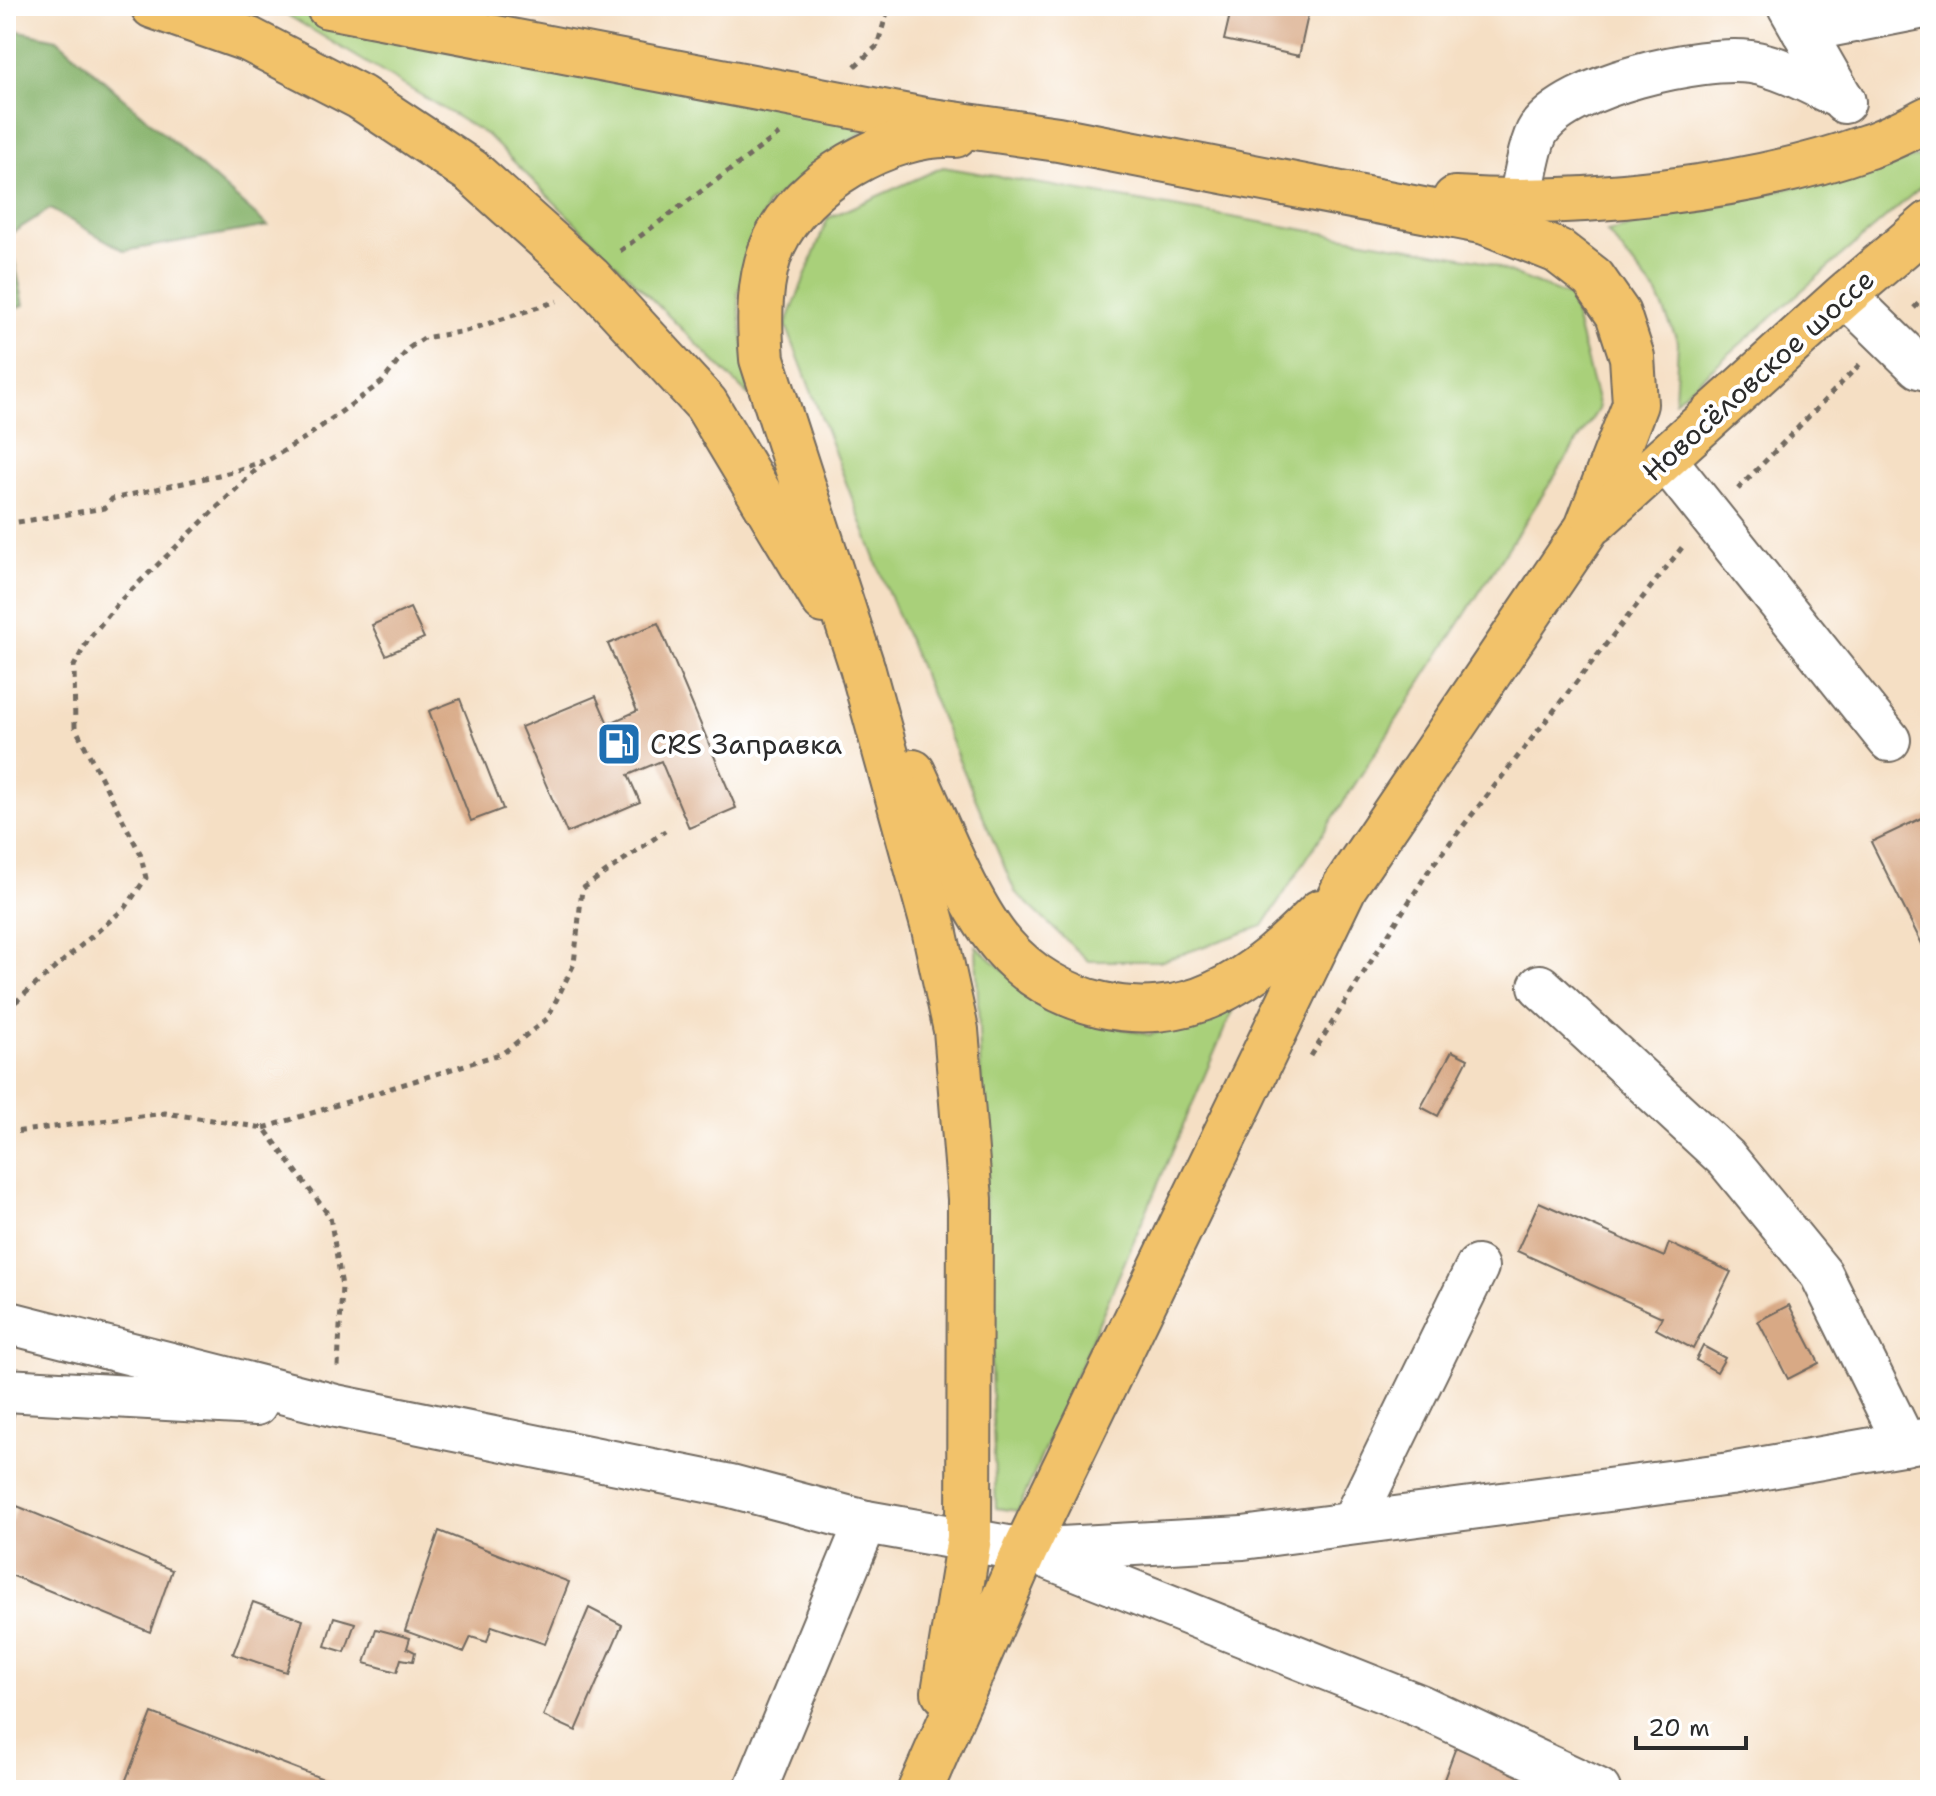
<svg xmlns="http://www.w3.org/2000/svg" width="1936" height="1796" viewBox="0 0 1936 1796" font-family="'Shantell Sans',sans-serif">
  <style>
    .green { fill: #a9d07a; stroke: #6a7e52; stroke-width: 2 }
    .forest { fill: #86b26a; stroke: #586e4a; stroke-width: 2 }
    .building { fill: #d8a985 }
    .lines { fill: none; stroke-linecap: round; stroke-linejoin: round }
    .minor-casing { stroke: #726a61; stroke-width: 46 }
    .major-casing { stroke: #726a61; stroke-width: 48 }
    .path { stroke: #726a61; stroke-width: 5; stroke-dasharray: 6 6; stroke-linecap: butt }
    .minor { stroke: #fff; stroke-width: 42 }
    .major { stroke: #f2c26a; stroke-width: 44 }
    .labels { text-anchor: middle; stroke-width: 8; stroke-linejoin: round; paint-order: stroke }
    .street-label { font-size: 28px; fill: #2b2b2b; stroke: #fff }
    .poi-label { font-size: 28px; fill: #2b2b2b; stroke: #fff; text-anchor: start }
  </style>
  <rect width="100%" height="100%" fill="#fff"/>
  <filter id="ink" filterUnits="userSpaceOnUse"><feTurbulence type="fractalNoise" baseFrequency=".0125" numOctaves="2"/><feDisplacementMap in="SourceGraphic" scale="16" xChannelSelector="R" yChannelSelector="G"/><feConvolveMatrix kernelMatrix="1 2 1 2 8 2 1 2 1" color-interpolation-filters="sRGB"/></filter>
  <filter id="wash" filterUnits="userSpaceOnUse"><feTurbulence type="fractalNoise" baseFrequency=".006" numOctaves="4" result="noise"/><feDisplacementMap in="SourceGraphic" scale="32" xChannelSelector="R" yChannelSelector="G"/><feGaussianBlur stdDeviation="1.8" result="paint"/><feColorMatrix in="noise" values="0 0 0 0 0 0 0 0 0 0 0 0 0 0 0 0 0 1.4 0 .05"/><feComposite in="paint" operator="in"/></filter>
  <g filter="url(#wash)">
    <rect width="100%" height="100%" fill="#f5dfc4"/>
    <g class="green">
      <path d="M274,7L872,124L767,204L738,294L749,396L487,135Z"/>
      <path d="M1930,154V179L1675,401L1678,342L1657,294L1607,232Z"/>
      <path d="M943,167L1479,260L1570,297L1599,408L1263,926L1162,961H1088L1015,892L889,595L786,325L828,218Z"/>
      <path d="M976,946L1052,1012L1150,1035L1234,1007L1018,1511L996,1508Z"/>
    </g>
    <path class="forest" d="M6,28L57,39L268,226L125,251L50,209L9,235L24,305L6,312Z"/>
    <g id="blocks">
      <g class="building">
        <path d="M1232,6H1310L1299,56L1224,40Z"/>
        <path d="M410,608L424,638L386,655L372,625Z"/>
        <path d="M658,623L736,808L689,828L661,761L628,775L640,802L567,833L521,727L596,696L608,724L637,711L608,644Z"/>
        <path d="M460,699L503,809L471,821L429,711Z"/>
        <path d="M1930,814V960L1871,842Z"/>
        <path d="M1452,1051L1468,1059L1438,1116L1421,1107Z"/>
        <path d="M1539,1202L1664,1257L1669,1243L1731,1272L1693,1349L1656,1329L1662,1317L1517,1251Z"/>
        <path d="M1789,1305L1819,1363L1788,1379L1758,1321Z"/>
        <path d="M1703,1346L1725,1358L1717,1372L1696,1360Z"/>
        <path d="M6,1412L14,1415L6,1436Z"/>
        <path d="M17,1506L172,1570L150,1632L6,1573V1536Z"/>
        <path d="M439,1531L569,1582L545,1644L492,1626L487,1642L471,1637L464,1652L405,1631Z"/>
        <path d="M253,1602L303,1620L286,1672L233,1654Z"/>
        <path d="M589,1608L622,1625L576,1731L543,1716Z"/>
        <path d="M334,1617L355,1623L345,1652L325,1646Z"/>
        <path d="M376,1629L410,1638L407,1648L415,1652L413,1661L401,1659L397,1672L365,1663Z"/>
        <path d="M152,1713L352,1790H122Z"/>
        <path d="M1456,1747L1522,1775L1517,1790H1440Z"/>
      </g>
    </g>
  </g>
  <g filter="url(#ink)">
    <use href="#blocks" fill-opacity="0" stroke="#726a61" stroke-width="2"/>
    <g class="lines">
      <g class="minor-casing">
        <g id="minor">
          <path d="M1789,6L1844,102"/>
          <path d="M1803,31L1930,6"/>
          <path d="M1520,200C1524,183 1530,142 1539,129C1569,85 1701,55 1751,62C1783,67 1814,85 1843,99"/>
          <path d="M1845,295L1919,367L1930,370"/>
          <path d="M1664,458L1889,740"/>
          <path d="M1540,986L1726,1158L1821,1274L1905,1444"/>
          <path d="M6,1322L336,1406L731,1486L866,1522"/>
          <path d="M6,1390L256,1404"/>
          <path d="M1352,1523L1477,1267"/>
          <path d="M1044,1556L1420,1706L1599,1790"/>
          <path d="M755,1790L866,1522L1025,1550L1243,1538L1730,1474L1930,1439"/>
        </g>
      </g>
      <g class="major-casing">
        <g id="major">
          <path d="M153,6L250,40L360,97L471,171L589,277L706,404L824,601"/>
          <path d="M328,6L925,120L1058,139L1485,222L1558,251L1593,278L1618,314L1632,357L1635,404L1587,528L1345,886L1025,1550L920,1790"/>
          <path d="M1455,199C1581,207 1750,189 1869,146C1890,139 1910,128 1930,118"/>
          <path d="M1595,521L1845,295L1930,223"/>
          <path d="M913,772C937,823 967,905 1003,946C1053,1005 1143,1027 1214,994C1256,975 1289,943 1320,912"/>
          <path d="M944,1692L969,1538L970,1199L956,1030L934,929L862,667L762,359C759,322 758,278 774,243C802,182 889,132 955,135"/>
        </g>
      </g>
      <g class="path">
        <path d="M855,66L877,46L889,6"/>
        <path d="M620,251L779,134"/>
        <path d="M1914,308L1930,292"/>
        <path d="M1738,489L1860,364"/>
        <path d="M6,524L105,508L112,499L232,472L263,461"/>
        <path d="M6,1010L126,907L146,878L140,853L75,727L74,666L88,640L120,601L262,464L308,436L382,382L409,348L424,338L466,331L557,301"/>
        <path d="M1311,1056L1431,867L1684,545"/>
        <path d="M264,1128L503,1053L547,1019L574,964L582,889L665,831"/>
        <path d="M6,1133L165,1113L264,1128L330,1217L342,1286L338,1367"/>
      </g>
      <use href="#minor" class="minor"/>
      <use href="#major" class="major"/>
    </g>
  </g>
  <defs>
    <g id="fuel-square" transform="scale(2.3)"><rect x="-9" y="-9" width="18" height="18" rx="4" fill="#1f6fb2" stroke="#fff"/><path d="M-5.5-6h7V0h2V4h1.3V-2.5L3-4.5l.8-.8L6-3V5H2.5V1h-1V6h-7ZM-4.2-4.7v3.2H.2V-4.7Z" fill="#fff"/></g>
  </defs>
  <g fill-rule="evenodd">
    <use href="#fuel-square" x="619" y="744"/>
  </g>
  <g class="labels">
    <g class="street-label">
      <text transform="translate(1758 375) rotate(-42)" y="10">Новосёловское шоссе</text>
    </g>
    <g class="poi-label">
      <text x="650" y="754">CRS Заправка</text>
    </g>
  </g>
  <rect width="1936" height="1796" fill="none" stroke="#fff" stroke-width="32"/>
  <path d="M1636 1736v12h110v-12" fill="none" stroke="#2b2b2b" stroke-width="4"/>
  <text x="1648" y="1736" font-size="24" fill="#2b2b2b" stroke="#ffffff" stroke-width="6" paint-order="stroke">20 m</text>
</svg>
